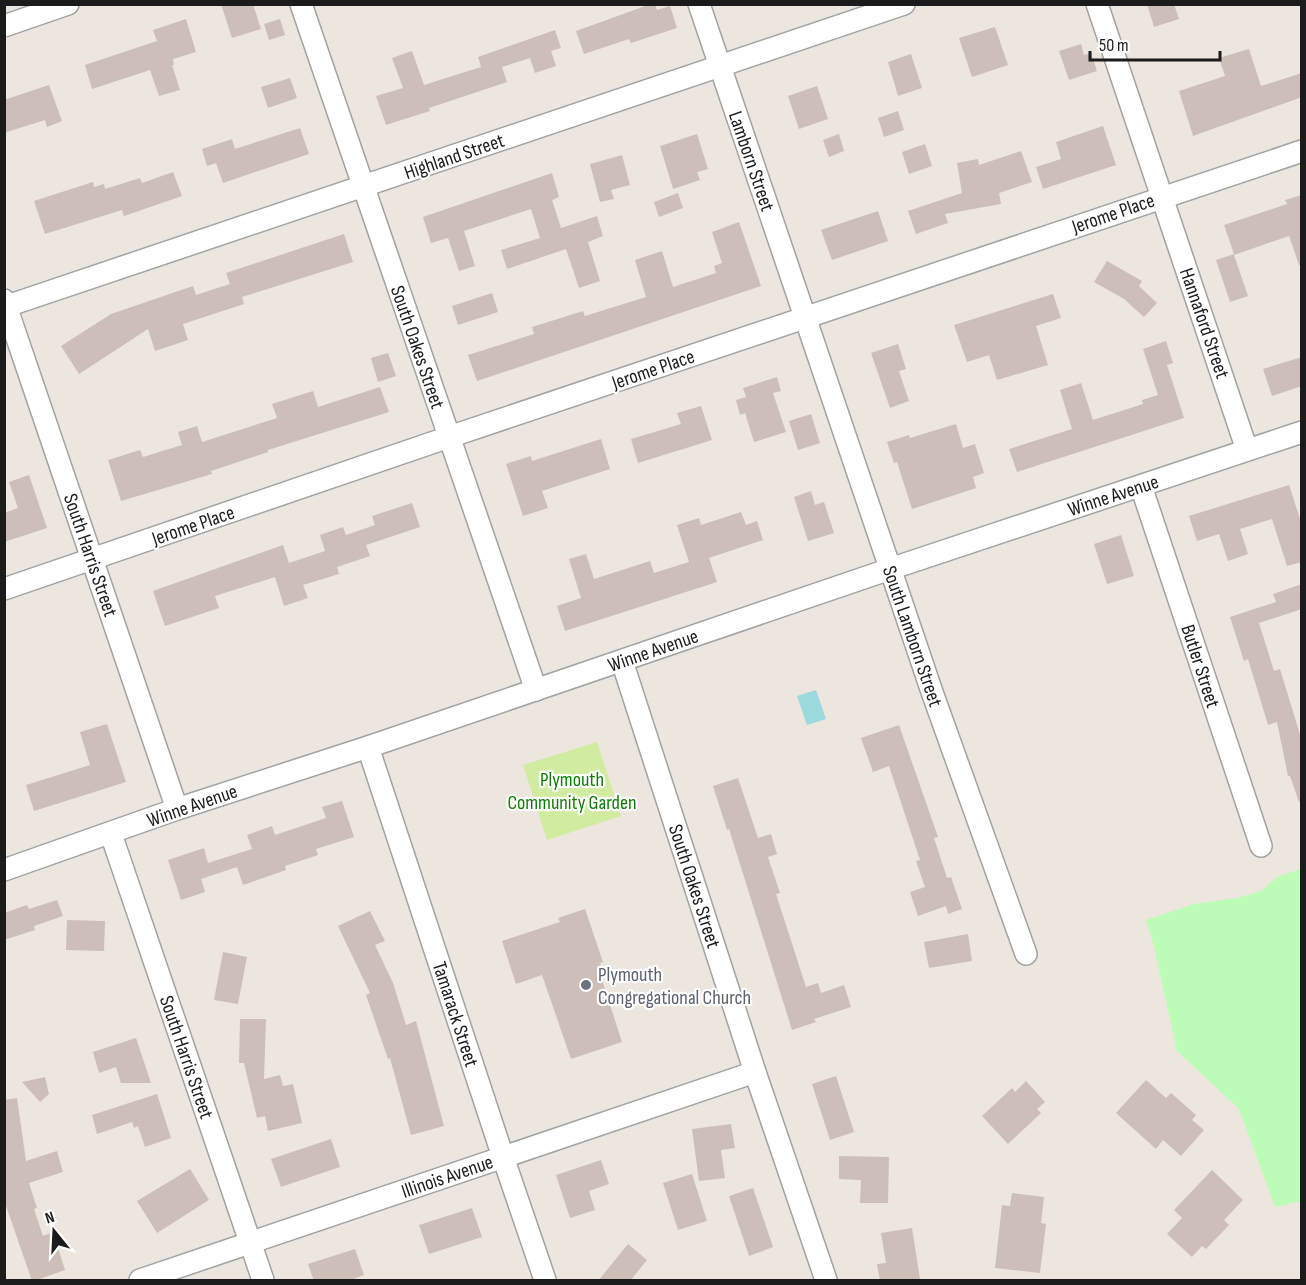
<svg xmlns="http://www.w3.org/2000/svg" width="1306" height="1285" viewBox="0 0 1306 1285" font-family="'Sofia Sans Condensed',sans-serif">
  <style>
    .grass { fill: #d1eba1 }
    .park { fill: #bdfcb7 }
    .water { fill: #9cd9de }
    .building { fill: #cdbeb8 }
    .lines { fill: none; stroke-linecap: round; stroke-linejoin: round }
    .minor-casing { stroke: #a2a2a2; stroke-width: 24 }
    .minor { stroke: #fff; stroke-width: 21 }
    .worship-dot { fill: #6b7280; stroke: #fff; stroke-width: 2 }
    .labels { text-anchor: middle; stroke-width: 4.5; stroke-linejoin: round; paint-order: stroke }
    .street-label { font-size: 20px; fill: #1b1b1b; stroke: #fff }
    .park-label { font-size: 20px; fill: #0e7c05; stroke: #fff }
    .worship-label { font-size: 20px; fill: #5b616d; stroke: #fff; text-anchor: start }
  </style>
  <rect width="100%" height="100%" fill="#ede6df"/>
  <path class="grass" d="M597,742L621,816L547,840L523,765Z"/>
  <path class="park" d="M1301,869V1201L1275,1207L1239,1109L1177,1051L1154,947L1146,920L1194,904L1237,898L1261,891L1277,877Z"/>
  <path class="water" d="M816,690L826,719L807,725L797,696Z"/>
  <g class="building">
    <path d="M221,4H253L261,29L232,38Z"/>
    <path d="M651,4H655L657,10L670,6L677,28L631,43L629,39L584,54L576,31Z"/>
    <path d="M1147,4H1174L1179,19L1154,27Z"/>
    <path d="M186,19L196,52L173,59L174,65H172L180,90L159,96L150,70L92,89L85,65L157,41L153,30Z"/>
    <path d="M280,19L285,35L269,40L264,24Z"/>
    <path d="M995,27L1008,65L972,77L959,38Z"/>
    <path d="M555,30L561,48L551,51L556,66L535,73L530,58L502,67L507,82L429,108L430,111L386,125L376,96L403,88L392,58L412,51L424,85L481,67L478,57Z"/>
    <path d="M1081,44L1084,55L1091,53L1097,71L1069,80L1059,51Z"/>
    <path d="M1249,49L1261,86L1302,73V97L1193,136L1179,91L1225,76L1219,58Z"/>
    <path d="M911,54L922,88L898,96L888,62Z"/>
    <path d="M290,78L297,98L268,108L261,87Z"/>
    <path d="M49,85L62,121L47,127L45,120L4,133V100Z"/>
    <path d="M817,86L828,119L799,129L788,96Z"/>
    <path d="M898,111L904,130L884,137L878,118Z"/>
    <path d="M1103,126L1116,165L1043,189L1036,167L1061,159L1056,142Z"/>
    <path d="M300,128L309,154L223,183L216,163L207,166L202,149L232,139L235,149Z"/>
    <path d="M697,134L708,169L697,172L700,180L673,189L660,146Z"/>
    <path d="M839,134L844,151L829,157L823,140Z"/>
    <path d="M925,144L932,166L909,174L902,152Z"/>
    <path d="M1021,151L1032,182L999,193L1001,204L945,214L948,223L916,234L908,211L962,193L957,163L978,159L979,165Z"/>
    <path d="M622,155L630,185L611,190L614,199L600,202L590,164Z"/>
    <path d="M173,172L182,196L124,216L122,210L45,234L34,201L93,182L94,187L104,184L105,189L140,178L142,183Z"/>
    <path d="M552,173L559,197L552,200L561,228L597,216L603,236L588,242L600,281L579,288L566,249L507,269L501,250L540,238L531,209L464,231L475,266L459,271L448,238L431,243L423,217Z"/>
    <path d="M678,193L683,208L659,217L654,202Z"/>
    <path d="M1302,195V265H1299L1289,236L1234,255L1248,296L1230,302L1216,260L1234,254L1224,225L1287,204L1285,200Z"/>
    <path d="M878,211L888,241L832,260L821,230Z"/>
    <path d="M739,222L761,286L477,381L468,355L534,334L532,327L583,311L585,316L646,297L635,260L662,251L673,287L716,273L714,266L722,263L712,232Z"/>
    <path d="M344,234L353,262L242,297L244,304L183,324L188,340L155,351L148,329L79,374L61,346L111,314L193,286L196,295L230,284L226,273Z"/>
    <path d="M1107,261L1142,281L1139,286L1157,303L1144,317L1124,299L1094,282Z"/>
    <path d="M492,293L498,312L458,325L452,306Z"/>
    <path d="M1053,294L1061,318L1036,326L1048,365L997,380L989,355L967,362L954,325Z"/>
    <path d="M1166,341L1173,363L1167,365L1184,418L1017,472L1009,449L1072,429L1060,390L1081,383L1093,420L1143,404L1142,400L1158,395L1143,349Z"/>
    <path d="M898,344L906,369L899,371L909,401L890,408L871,353Z"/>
    <path d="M388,353L396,376L378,382L371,358Z"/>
    <path d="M1302,357V386L1272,396L1263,369Z"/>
    <path d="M777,377L781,391L773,393L786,432L754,442L745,413L740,415L736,400L746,397L743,388Z"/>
    <path d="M380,387L389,412L268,450V452L211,471L212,474L121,501L108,460L140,450L143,457L182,445L178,432L197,426L202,442L277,418L272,404L313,391L318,407Z"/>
    <path d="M701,406L712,440L638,463L631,439L681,424L677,413Z"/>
    <path d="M811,414L820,443L798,450L789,421Z"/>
    <path d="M956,424L963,448L975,444L984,473L973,477L976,488L912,509L897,462L894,463L887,442L909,435L910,438Z"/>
    <path d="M601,439L610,469L542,491L548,508L523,516L506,464L531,456L532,461Z"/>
    <path d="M29,475L47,528L4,542V513L18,508L9,482Z"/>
    <path d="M1289,485L1302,525V562L1287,566L1272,519L1240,529L1248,554L1228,561L1219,534L1197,541L1189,516Z"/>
    <path d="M811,491L815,505L824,502L834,533L808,541L794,497Z"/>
    <path d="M412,503L420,527L366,545L370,556L337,567L339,574L303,585L308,598L284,606L275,577L215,596L219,608L165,626L153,591L283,545L289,563L325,551L320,535L343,527L346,535L375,525L372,516Z"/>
    <path d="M741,512L746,525L757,521L763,540L709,558L717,582L565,631L557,606L581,598L569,559L586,554L594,579L650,561L654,573L689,562L677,525L699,518L701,525Z"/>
    <path d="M1121,535L1134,576L1107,584L1094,544Z"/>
    <path d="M1302,584V609L1259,623L1274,671L1280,669L1302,741V802H1299L1290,776H1288L1277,722L1268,725L1248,659L1244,661L1230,617L1276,602L1273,594Z"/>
    <path d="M107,724L126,782L34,811L26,785L90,765L80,732Z"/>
    <path d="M899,725L938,837L934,838L947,878L951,877L962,909L948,914L946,906L918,916L910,892L925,887L916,861L920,860L889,766L873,772L861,738Z"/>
    <path d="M738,778L758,838L771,834L777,854L768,857L780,893L776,894L806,987L818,983L821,993L844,985L851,1007L814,1019L816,1022L792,1030L729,829L727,830L713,786Z"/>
    <path d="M342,801L354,837L316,849L318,855L285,866L286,870L243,885L237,867L201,879L205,892L181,900L168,860L204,848L208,863L252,849L247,835L272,826L275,835L326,818L322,807Z"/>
    <path d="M57,900L63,916L34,926L35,930L4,940V913L27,905L29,909Z"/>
    <path d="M585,909L603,962L600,963L603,972L600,974L622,1042L571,1059L542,975L516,984L502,941L560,922L558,918Z"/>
    <path d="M370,911L385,941L375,945L393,983L406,1025L416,1021L444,1126L411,1135L390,1058L388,1059L366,995L370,993L338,926Z"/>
    <path d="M67,920L105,921L104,951L66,950Z"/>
    <path d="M968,934L972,961L929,968L924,942Z"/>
    <path d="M223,952L247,957L238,1004L214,1000Z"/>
    <path d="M240,1019H266L264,1079L280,1075L283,1086L293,1084L302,1123L268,1131L265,1116L257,1118L244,1063H239Z"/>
    <path d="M136,1038L151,1083H121L116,1067L99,1073L93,1052Z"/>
    <path d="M836,1076L854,1132L830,1140L812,1084Z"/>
    <path d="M45,1077L49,1094L40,1102L22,1082Z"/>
    <path d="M1146,1080L1166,1098L1171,1093L1196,1115L1192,1120L1204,1130L1181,1156L1163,1140L1156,1149L1116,1113Z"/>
    <path d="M1026,1081L1045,1102L1037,1109L1041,1113L1008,1144L982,1116L1012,1088L1015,1092Z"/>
    <path d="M157,1094L171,1138L145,1147L138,1126L134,1128L132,1122L97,1134L92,1115Z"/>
    <path d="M17,1098L26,1161L57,1151L63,1172L29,1183L37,1208L34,1209L43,1236L53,1232L65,1270L34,1281H32L4,1200V1100Z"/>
    <path d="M731,1124L735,1148L721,1150L725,1178L699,1181L692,1129Z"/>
    <path d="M331,1139L340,1167L281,1187L271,1159Z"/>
    <path d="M839,1156L889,1157L888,1203H860L861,1180L839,1179Z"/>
    <path d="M601,1160L609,1184L589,1191L595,1210L570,1218L556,1175Z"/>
    <path d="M190,1169L209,1200L157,1233L137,1201Z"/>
    <path d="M1212,1170L1243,1200L1224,1220L1229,1225L1206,1249L1202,1246L1192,1257L1167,1234L1182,1218L1174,1210Z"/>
    <path d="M692,1174L707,1221L678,1230L663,1183Z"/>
    <path d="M753,1188L773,1247L749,1256L729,1196Z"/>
    <path d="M1012,1193L1044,1197L1041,1223L1046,1224L1040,1273L995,1268L1002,1205L1010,1206Z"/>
    <path d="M472,1208L482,1237L429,1254L419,1225Z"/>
    <path d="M912,1228L920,1279L880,1281L877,1264L886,1263L881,1233Z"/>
    <path d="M628,1244L647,1260L630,1281H598Z"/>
    <path d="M355,1249L364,1275L348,1281H314L308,1264Z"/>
  </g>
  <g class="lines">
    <g class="minor-casing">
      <g id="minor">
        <path d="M301,4L536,690"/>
        <path d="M699,4L932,692L1026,954"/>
        <path d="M1097,4L1247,450"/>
        <path d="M4,26L68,4"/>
        <path d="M4,300L177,809"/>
        <path d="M4,307L904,4"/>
        <path d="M1141,486L1261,846"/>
        <path d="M4,589L449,437L1302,151"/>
        <path d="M622,661L755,1072L826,1280"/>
        <path d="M368,747L503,1157L545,1280"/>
        <path d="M111,834L263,1280"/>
        <path d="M4,870L177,809L368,747L890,569L1302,432"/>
        <path d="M140,1280L755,1072"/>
      </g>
    </g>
    <use href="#minor" class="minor"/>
  </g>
  <circle class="worship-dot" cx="586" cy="985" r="6"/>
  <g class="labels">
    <g class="street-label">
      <text transform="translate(454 156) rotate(-19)" y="7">Highland Street</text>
      <text transform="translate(752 161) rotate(71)" y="7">Lamborn Street</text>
      <text transform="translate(1113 213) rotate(-19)" y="7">Jerome Place</text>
      <text transform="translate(1205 323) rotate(71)" y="7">Hannaford Street</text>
      <text transform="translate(418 347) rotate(71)" y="7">South Oakes Street</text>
      <text transform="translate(653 369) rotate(-19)" y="7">Jerome Place</text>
      <text transform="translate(1113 495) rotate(-18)" y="7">Winne Avenue</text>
      <text transform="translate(193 525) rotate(-19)" y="7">Jerome Place</text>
      <text transform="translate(91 555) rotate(71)" y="7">South Harris Street</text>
      <text transform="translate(913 636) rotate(71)" y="7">South Lamborn Street</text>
      <text transform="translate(653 650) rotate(-19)" y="7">Winne Avenue</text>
      <text transform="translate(1201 666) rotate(72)" y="7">Butler Street</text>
      <text transform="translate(192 805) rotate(-19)" y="7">Winne Avenue</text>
      <text transform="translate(695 886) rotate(72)" y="7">South Oakes Street</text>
      <text transform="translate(456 1014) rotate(72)" y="7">Tamarack Street</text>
      <text transform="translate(187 1057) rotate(71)" y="7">South Harris Street</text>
      <text transform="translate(447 1176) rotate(-19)" y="7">Illinois Avenue</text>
    </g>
    <g class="park-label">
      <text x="572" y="786">Plymouth<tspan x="572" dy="23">Community Garden</tspan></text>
    </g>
    <g class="worship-label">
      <text x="598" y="981">Plymouth<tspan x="598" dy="23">Congregational Church</tspan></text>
    </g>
  </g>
  <rect width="1306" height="1285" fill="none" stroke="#1b1b1b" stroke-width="12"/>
  <g transform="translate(54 1231) rotate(342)" stroke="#ffffff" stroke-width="4.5" paint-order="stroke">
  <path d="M0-4.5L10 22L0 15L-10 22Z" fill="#1b1b1b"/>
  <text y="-9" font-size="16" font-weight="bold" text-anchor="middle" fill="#1b1b1b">N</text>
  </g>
  <path d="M1090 51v9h130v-9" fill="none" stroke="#1b1b1b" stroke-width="3"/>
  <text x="1099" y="51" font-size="18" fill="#1b1b1b" stroke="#ffffff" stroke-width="4.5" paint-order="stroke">50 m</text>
</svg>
